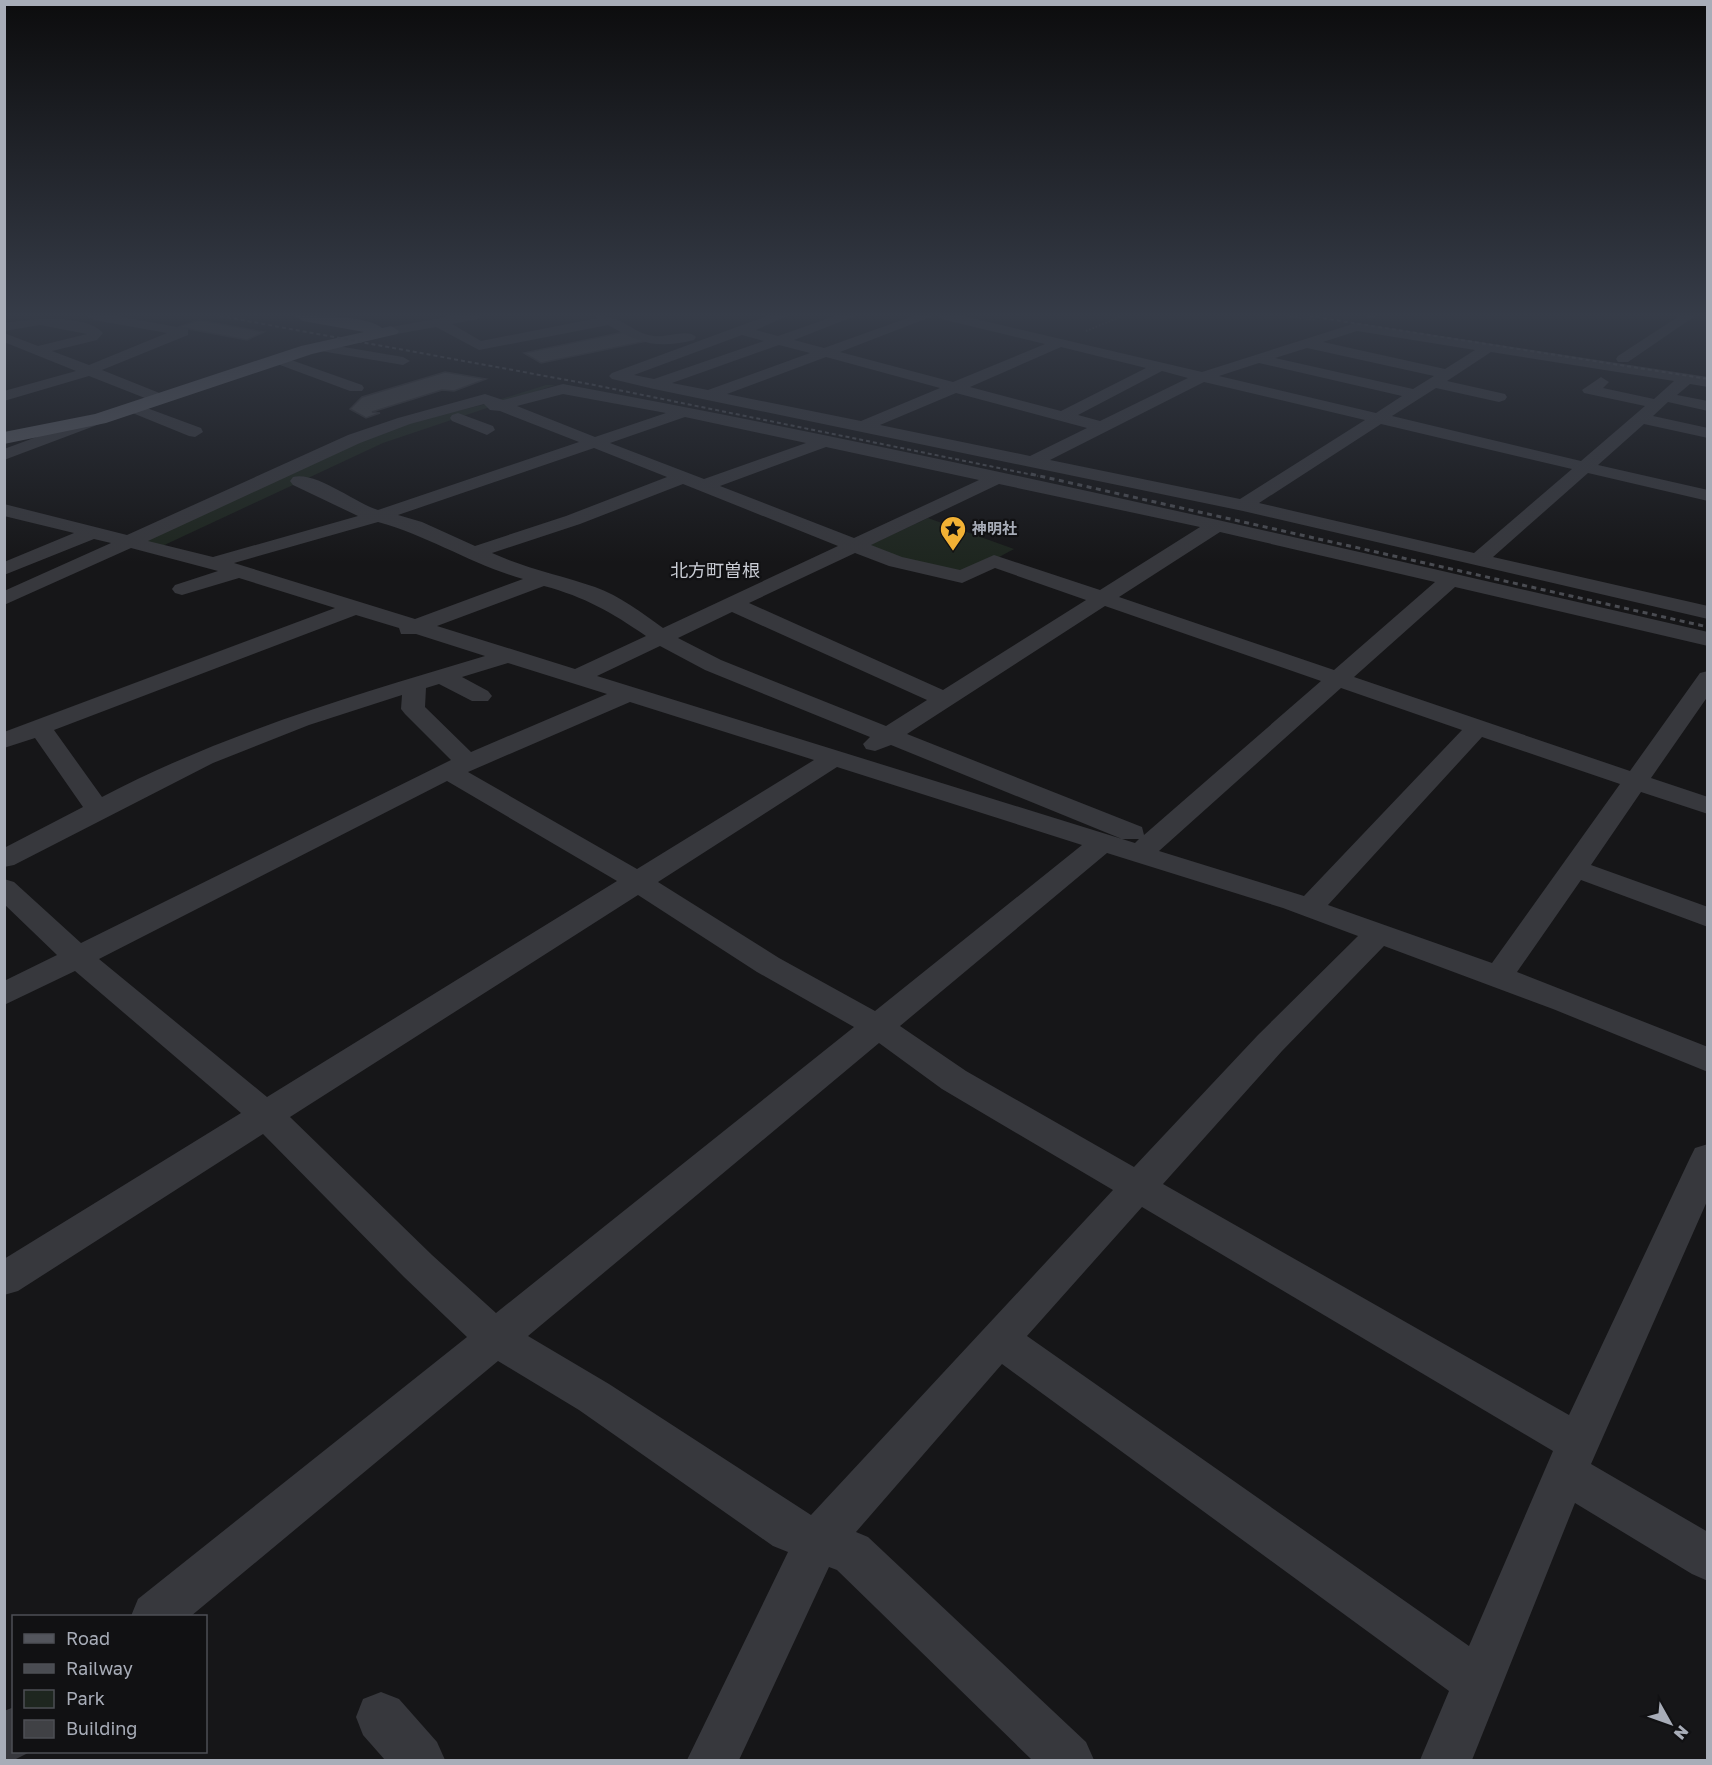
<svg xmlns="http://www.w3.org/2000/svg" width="1712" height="1765" viewBox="0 0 1712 1765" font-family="'Golos Text','Noto Sans JP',sans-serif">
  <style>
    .green { fill: #1e261f }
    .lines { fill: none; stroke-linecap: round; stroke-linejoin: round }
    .stream { stroke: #2c353c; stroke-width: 4.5 }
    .building { fill: #404145; stroke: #303034; stroke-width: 1.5 }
    .path { stroke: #3d3f44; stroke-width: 2; stroke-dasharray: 1.5 2; stroke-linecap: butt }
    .minor { fill: #37383d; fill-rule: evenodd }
    .major { fill: #53555c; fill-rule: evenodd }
    .rail-far1 { stroke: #4a4c52; stroke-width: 2; stroke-dasharray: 4 3; stroke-linecap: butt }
    .rail { stroke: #4a4c52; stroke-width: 3; stroke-dasharray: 5 4.5; stroke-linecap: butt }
    .labels { text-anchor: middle; stroke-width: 4.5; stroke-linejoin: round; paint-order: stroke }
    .far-poi-label { font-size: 15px; font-weight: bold; fill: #a8adb8; stroke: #111113; text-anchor: start }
    .far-quarter-label { font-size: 18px; fill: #c9ccd4; stroke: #111113 }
  </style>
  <rect width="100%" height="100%" fill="#161618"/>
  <g class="green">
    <path d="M546,385H555L383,443L158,548L130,541L380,429L482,405Z"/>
    <path d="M928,518L1014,549L962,577L861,549Z"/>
  </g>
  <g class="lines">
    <path class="stream" d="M1370,317L1373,316"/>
  </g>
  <g class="building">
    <path d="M199,320L264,332L247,340L178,327Z"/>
    <path d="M628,331L647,341L541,363L524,353Z"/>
    <path d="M445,372L486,379L454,391L442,390L372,412L380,413L366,418L350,409L362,397Z"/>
  </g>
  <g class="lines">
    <g class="path">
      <path d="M1289,316L1316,320"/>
      <path d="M1086,331L1122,316"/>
    </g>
    <g class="minor">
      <path d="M87,316H117L188,329V335L102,370L167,396L169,399L167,402H155L89,376L4,401V391L76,371L4,342V333L38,346L87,334L40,325L4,331V323C28,319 86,313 103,333L97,340L52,351L89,365L167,333L94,320Z"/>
      <path d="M451,316H480L478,319L452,324L481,341L598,318L596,316C626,316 630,333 654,336C667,338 688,328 696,337L694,340C657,349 641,344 608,325L479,350L436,327L391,335L384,331L391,327Z"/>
      <path d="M767,316H787L756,330L778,336L835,316H855L794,340L824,348L913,316H933L840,352L953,382L1045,344L941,319L939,316H963L1202,372L1356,323L1708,377V387L1690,384L1677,395L1708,401V411L1668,402L1653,416L1708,428V438L1644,424L1598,465L1708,490V501L1588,473L1493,557L1708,606V619L1243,511L654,389L612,379L609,376L612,373ZM1357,331L1475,350L1445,369L1323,342ZM742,335L764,341L654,379L634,375ZM779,345L810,353L708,390L672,383ZM1061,347L1146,368L1061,411L970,387ZM1307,348L1434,376L1413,389L1275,358ZM1491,352L1674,381L1654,399L1603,388L1609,382L1601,377L1582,390L1584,393L1645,406L1581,461L1392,416L1436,388L1499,402L1505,400L1507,397L1505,394L1447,381ZM826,357L940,388L861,421L727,394ZM1259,363L1402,396L1376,413L1219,376ZM1162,371L1188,378L1100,421L1078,415ZM1204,382L1365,420L1240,499L1050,460ZM956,393L1087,428L1030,456L880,425ZM1381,424L1572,469L1474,553L1259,503Z"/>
      <path d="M1679,316H1695L1628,362H1618L1616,359L1618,356Z"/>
      <path d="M320,343L403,357L410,361L403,365L315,350L313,347L315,344Z"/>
      <path d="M277,355L362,385L364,388L362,391H350L272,362L270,359L272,356Z"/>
      <path d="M563,384C947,455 1327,545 1708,632V646L1455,587L1354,677L1630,771L1700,673L1708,671V696L1651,778L1708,797V814L1641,792L1591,865L1708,907V927L1581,880L1517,972L1708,1047V1072L1553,1009L1384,946L1282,1051L1163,1184L1569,1415L1690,1158L1695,1148L1708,1144V1199L1591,1464L1708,1532V1581L1692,1574L1575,1503L1472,1760H1420L1449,1691L1002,1364L856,1532L868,1537L1086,1742L1094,1760H1032L837,1570L829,1567L739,1760H687L788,1552L773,1546L579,1410L498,1361L191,1616H131L138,1599L467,1337L404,1277L263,1134L18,1291L4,1295V1259L241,1113L75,971L4,1005V981L57,955L4,904V879L14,882L81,943L451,760L405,714L401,709L402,695L309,725L213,763L14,865L4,867V848L83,807L35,738L4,748V732L335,608L239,578L182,595L175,593L172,589L175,585L218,571L131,548L4,605V591L111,543L94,539L4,575V562L74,533L4,516V504L127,535L348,435L398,418L485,394L503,400ZM563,394L666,413L595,437L517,406ZM484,404L490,410L500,411L579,442L378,510C355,503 316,471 293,477L290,481L293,485L358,516L213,557L148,541L360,443L410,424ZM685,417L806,443L704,479L610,443ZM826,447L979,480L854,538L720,486ZM594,448L667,477L566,516L475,546L422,522L398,515ZM683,484L838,546L663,628C642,613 620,596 595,587C560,575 525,568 492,553L580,524ZM999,484L1200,527L1100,590L994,555L960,570L902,557L871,545ZM378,522C429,536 473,565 523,579L415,619L234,563ZM1220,532L1435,582L1334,670L1119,597ZM855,553L889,566L962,583L995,568L1086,600L943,690L749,603ZM544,586C585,597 611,612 646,636L575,669L437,626ZM1105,606L1321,681L1144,835L1142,827L907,734ZM732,612L927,700L886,726L721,660L678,638ZM356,615L399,628L401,634H416L485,656C354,695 224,733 102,797L54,730ZM660,646L705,670L870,737L863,744L866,749L875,751L891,745L1122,839H1139L1135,843L597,676ZM508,663L607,694L471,752L425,707L426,688L439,684L472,701H488L492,696L488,691L462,677ZM1341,688L1462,730L1304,896L1159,851ZM630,702L814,760L637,869L468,772ZM1482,737L1620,784L1492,963L1328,905ZM837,767L1082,845L875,1011L779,958L658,882ZM447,781L617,881L267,1097L99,959ZM1107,853L1283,908L1358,936L1258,1035L1134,1167L966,1071L900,1026ZM638,895L757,972L854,1027L496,1313L432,1255L290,1117ZM879,1043L942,1089L1113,1190L811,1515L609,1384L528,1336ZM1142,1207L1553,1451L1469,1646L1027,1336Z"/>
      <path d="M136,404L201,428L203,432L195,437L189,436L130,412L128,409L130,406Z"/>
      <path d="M458,413L493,426L495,430L487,435L452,421L450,418L452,415Z"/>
      <path d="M99,414L107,419L105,422L4,460V449Z"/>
      <path d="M381,1692L399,1699L437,1742L445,1760H385L363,1735L356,1717L363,1699Z"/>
      <path d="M14,1707V1752H30L14,1760H4V1711Z"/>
    </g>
    <path class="major" d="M295,316C315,316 367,315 382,328L391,326L399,331L397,334L312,354L106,423L4,444V432L95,414L301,346L364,332L303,321Z"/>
    <g class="rail-far1">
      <path d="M220,316L594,385L1038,476"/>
      <path d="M1309,316L1708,379"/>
    </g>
    <path class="rail" d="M1031,474L1708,627"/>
  </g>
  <linearGradient id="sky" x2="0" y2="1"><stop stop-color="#0c0c0d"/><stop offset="0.56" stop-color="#363c48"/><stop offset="1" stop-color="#363c48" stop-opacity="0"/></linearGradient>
  <rect width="1712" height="563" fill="url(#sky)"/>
  <defs>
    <g id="sight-pin" transform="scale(1.35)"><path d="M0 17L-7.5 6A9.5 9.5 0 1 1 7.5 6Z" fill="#f2b134" stroke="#111113"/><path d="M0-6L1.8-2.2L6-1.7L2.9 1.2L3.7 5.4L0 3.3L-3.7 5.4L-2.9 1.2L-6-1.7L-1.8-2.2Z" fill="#111"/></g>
  </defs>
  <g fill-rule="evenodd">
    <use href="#sight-pin" x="953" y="529"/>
  </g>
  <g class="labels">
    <g class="far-poi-label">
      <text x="972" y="534">神明社</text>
    </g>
    <g class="far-quarter-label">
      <text x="715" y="577">北方町曽根</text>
    </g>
  </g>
  <rect width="1712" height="1765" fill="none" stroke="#a8adb8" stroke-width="12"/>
  <rect x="12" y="1615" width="195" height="138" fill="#111113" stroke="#4d4f55" stroke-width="1.5"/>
  <rect x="24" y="1634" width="30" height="9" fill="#53555c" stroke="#4d4f55" stroke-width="1.5"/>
  <text x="66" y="1645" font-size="18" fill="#a8adb8">Road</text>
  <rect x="24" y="1664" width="30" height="9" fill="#4a4c52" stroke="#4d4f55" stroke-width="1.5"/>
  <text x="66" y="1675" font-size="18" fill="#a8adb8">Railway</text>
  <rect x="24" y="1690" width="30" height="18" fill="#1e261f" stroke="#4d4f55" stroke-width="1.5"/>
  <text x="66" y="1705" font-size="18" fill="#a8adb8">Park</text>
  <rect x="24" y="1720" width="30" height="18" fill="#404145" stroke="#4d4f55" stroke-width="1.5"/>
  <text x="66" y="1735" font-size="18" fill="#a8adb8">Building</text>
  <g transform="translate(1670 1723) rotate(130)" stroke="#111113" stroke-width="4.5" paint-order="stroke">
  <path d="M0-4.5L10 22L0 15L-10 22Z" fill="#a8adb8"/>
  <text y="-9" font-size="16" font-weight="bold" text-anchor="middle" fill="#a8adb8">N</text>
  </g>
</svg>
